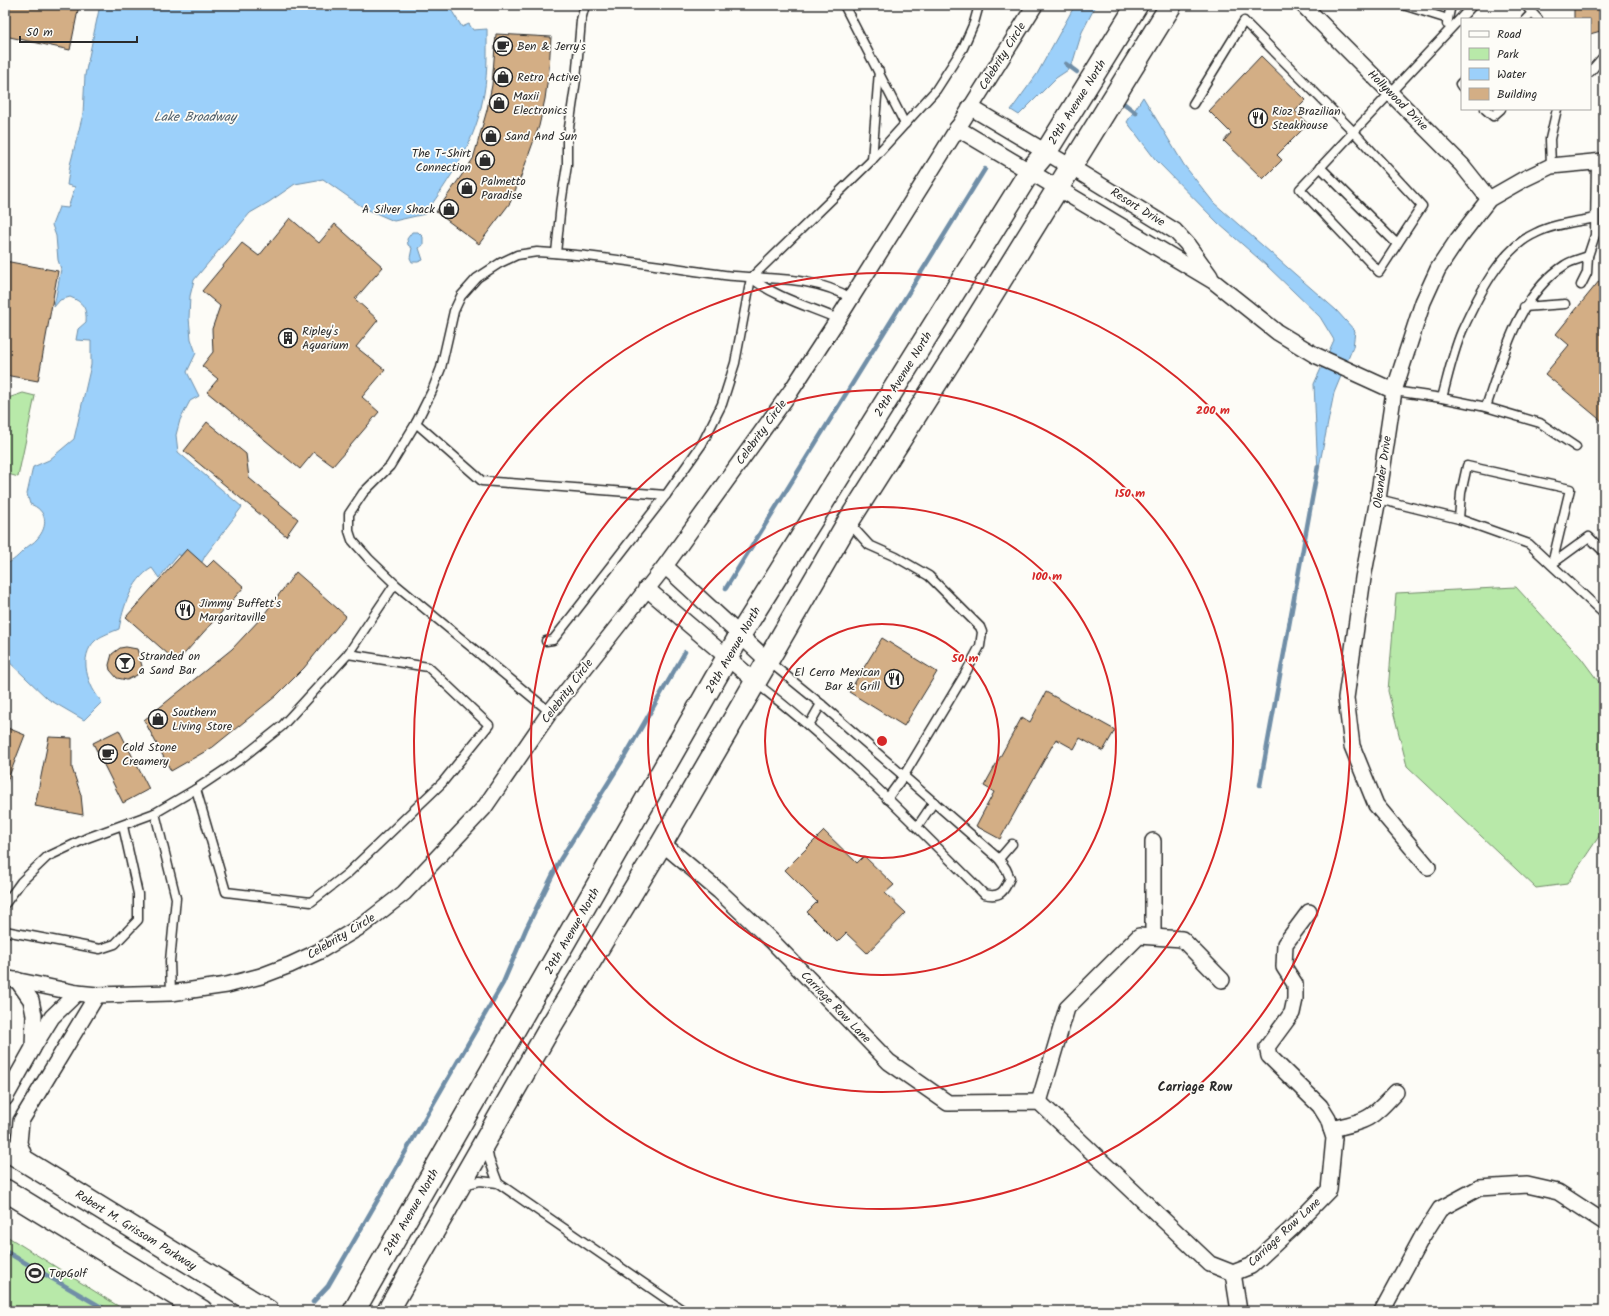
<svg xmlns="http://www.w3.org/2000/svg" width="1609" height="1316" viewBox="0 0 1609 1316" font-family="Kalam,sans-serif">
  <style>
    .green { fill: #b8e9a9; stroke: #728a6a }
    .water { fill: #9cd0fa; stroke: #6f8ea7 }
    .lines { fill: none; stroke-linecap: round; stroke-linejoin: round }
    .stream { stroke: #6f8ea7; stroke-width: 4.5 }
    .building { fill: #d3ae85; stroke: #2b2b2b }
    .service-casing { stroke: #2b2b2b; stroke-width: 11 }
    .minor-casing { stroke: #2b2b2b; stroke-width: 18 }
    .secondary-casing { stroke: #2b2b2b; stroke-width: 24 }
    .service { stroke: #fdfcf7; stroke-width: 8 }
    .minor { stroke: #fdfcf7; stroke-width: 15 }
    .secondary { stroke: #fdfcf7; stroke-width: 21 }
    .ring { fill: none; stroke: #d62828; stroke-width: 2 }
    .labels { text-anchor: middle; stroke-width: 3.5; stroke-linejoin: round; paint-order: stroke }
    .poi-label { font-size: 12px; fill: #2b2b2b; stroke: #fdfcf7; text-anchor: start }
    .street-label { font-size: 12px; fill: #2b2b2b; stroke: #fdfcf7 }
    .water-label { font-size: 13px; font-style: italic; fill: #4d5d69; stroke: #fdfcf7 }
    .neighbourhood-label { font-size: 13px; font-weight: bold; fill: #2b2b2b; stroke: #fdfcf7 }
    .centre { fill: #d62828; stroke: #fdfcf7; stroke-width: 2 }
    .ring-label { font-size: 12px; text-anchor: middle; font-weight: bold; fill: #d62828; stroke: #fdfcf7; stroke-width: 3.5; stroke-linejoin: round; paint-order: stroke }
  </style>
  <rect width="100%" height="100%" fill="#fdfcf7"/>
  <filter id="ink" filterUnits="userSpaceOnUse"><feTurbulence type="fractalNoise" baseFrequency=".025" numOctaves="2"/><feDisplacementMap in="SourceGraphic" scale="8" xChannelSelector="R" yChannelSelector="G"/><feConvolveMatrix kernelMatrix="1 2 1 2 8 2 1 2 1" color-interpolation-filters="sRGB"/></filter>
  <g filter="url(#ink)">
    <g class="green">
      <path d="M23,393L35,396L18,477L5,473V399Z"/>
      <path d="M1516,587L1581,658L1604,689V829L1567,884L1536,888L1407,766L1388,691L1396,593Z"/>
      <path d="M5,1234V1235L126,1311H5Z"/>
    </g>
    <g class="water">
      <path d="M100,5H448L462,27L469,24L473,30L487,29C487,53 488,79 482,103C474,144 449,180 425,214L394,221L364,208L323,179L295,184L269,202L250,213L194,280L190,296L189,318L191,339L196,353L187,372L199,396L190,401L180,420L176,435L178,452L242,507L205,556L199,568L178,554L159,578L152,568C131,580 123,608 119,629C112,632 102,635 96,640C77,656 88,687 102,702L84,720L48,699L5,658V564C13,562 19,555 25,549C29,545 34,543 37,539C49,526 47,510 30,504L27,494L33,467L49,460L74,439L91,365V341L76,340L78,329L86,322C87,308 83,302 70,297L60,300L54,307L61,269L58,260L56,236L52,225L59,207L68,208L75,187L67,185L70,165L83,114L85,75Z"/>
      <path d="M1075,5H1096L1082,32L1071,68L1056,78L1019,115L1011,110L1037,74Z"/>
      <path d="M1143,97L1184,165L1214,203L1336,310L1355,331L1353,347L1334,393L1318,472L1314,384L1334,340L1320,317L1266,265L1219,224L1155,159L1127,122Z"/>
      <path d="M412,232H418L423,237V245L419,248L423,260L418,262H412L410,258L412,248L408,245L407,239Z"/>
    </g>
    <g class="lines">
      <g class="stream">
        <path d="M1066,64L1077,72"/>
        <path d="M1121,101L1136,113"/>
        <path d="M726,588L985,169"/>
        <path d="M1260,785L1318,466"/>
        <path d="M5,1251L108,1311"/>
        <path d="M313,1302L328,1286L503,983L526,929L560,860L625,756L685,652"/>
      </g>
    </g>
    <g class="building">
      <path d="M5,5H79L70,50L5,36Z"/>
      <path d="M1574,5H1604V30L1590,34V19H1574Z"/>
      <path d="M496,34L551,37L549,69L545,99L539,126L520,179L510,203L479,244L436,212L473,159L487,110L492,85Z"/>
      <path d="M1261,56L1306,100L1295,111L1308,124L1277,155L1282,160L1263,179L1224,141L1231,133L1209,111Z"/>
      <path d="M290,218L319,243L335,224L383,267L355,299L378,320L356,347L385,370L362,397L379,412L333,466L314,452L300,469L207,392L218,379L202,366L213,352L212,329L220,306L202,291L242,243L259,256Z"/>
      <path d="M5,261L58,271L38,381L5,375Z"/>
      <path d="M1604,275V423L1545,374L1569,345L1556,334Z"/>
      <path d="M207,422L246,454L249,478L298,519L286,536L184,451Z"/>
      <path d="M187,549L207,567L214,560L244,587L177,662L126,617Z"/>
      <path d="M296,572L346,616L304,668L276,696L213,747L171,771L144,720L232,649L262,617Z"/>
      <path d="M882,638L937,672L904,726L849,692Z"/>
      <path d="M126,647L137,649L142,666L137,675L127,680L117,678L110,670L109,665L112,654L120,648Z"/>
      <path d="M1046,692L1115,730L1103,751L1080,738L1074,749L1056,739L1000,839L976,826L994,792L984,786L1022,717L1030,722Z"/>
      <path d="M5,727L25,735L6,784H5Z"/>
      <path d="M119,730L149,789L123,803L93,743Z"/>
      <path d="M49,737L72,738V768L81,795L83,815L35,806Z"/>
      <path d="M824,831L857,863L864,856L894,885L885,893L906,913L867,953L846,933L837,942L807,912L817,902L785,870Z"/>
    </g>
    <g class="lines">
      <g class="service-casing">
        <g id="service">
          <path d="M844,5L905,124"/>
          <path d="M1403,5L1448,19"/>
          <path d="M1525,5L1538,19"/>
          <path d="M1526,19L1532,13"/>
          <path d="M1447,24L1451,5"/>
          <path d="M1590,72L1604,56"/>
          <path d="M1462,82L1460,84L1462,87"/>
          <path d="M1193,104L1244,21L1353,131L1422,206L1379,272L1300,189L1473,5"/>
          <path d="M1485,109L1493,116L1501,109"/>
          <path d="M872,160L879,71"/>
          <path d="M1551,166L1550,139L1557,109"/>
          <path d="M1320,167L1397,244"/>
          <path d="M556,253L561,204L567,165V141L576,80L581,20L585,5"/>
          <path d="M751,278C777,298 808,306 838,319"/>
          <path d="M1581,285L1587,273L1588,256"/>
          <path d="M1524,307L1565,304"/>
          <path d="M1394,391L1442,398L1486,407L1540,423L1576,447"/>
          <path d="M1442,398C1448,376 1453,352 1462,331C1477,298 1501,248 1536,233C1553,224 1576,222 1595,218"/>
          <path d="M1486,407C1503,357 1518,295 1565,265C1572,260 1581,259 1588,256L1595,235L1596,161"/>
          <path d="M416,423L482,481L666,495"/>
          <path d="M1378,499L1459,519L1529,544L1604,614"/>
          <path d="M1459,519L1461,493L1467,466L1570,489L1552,564"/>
          <path d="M849,523L869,545L896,557L929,576L980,627L982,632L980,646L965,674L903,777L887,799"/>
          <path d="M1552,564L1589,537L1604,552"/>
          <path d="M546,641L553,640L572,616L666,495L702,444L722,404L735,363L751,278L872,160L936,90L963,48L974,23L979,5"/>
          <path d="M756,683C838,746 911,821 984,894C1000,898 1004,892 1010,878L1006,869L999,859L821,704L767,660"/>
          <path d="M550,712L395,584L369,559L352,540L349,531V514L363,493L390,466L416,423L432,391L441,368L454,311L461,296L477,278L500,263L517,255L537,252C599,255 662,267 724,275C768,280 812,275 851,298"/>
          <path d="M809,725L821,704"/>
          <path d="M196,789L226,892L311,902L347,874L442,783L489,725L428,667L348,654"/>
          <path d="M155,813L176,898L170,961L171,993"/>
          <path d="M917,827L934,802"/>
          <path d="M999,859L1012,844"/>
          <path d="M5,904L21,882L47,857L87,838L155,813L196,789L238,761L282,726L348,654L395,584"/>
          <path d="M5,931L100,949L115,944L138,920V894L123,826"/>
          <path d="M487,1145L489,1159L498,1183"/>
          <path d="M463,1185L480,1181L498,1183L684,1311"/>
        </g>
      </g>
      <g class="minor-casing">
        <g id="minor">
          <path d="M1303,5L1462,165L1489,199"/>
          <path d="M970,107L1071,167L1175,231L1187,244L1210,276"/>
          <path d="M957,128L1213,281L1277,332L1315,355L1394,391"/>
          <path d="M665,566L767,660"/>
          <path d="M646,588L756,682"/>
          <path d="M1153,841V936"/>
          <path d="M662,843L719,891L772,941L889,1062L948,1103L1039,1102L1210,1264L1233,1273L1251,1266L1291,1229L1329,1190L1334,1138L1328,1119L1320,1106L1269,1056L1267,1047L1292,1013L1295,999V984L1284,967L1285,944L1309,912"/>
          <path d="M1428,867L1376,805L1352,746L1346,698L1363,578L1378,499L1394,391L1423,302L1438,269L1458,239L1489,199L1524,179L1551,166L1604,161"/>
          <path d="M5,978L77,993L97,995L171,993L227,985L261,976L290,965L318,952L363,925L404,893L484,808L550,712L665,566L791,391L838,319L1035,5"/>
          <path d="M34,1046L52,1017L77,993"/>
          <path d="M5,1098L33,1048L34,1015L31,1000L17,980"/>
          <path d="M1039,1102L1067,1008L1139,936L1182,939L1222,980"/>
          <path d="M1331,1129C1368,1121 1371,1119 1396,1092"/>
          <path d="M27,1163L19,1143L21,1121L97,995"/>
          <path d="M1233,1273L1239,1311"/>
          <path d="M1382,1311L1422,1237L1440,1209L1479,1188L1527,1185L1558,1192L1604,1222"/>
        </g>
      </g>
      <g class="secondary-casing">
        <g id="secondary">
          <path d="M5,1149L268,1311"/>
          <path d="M5,1190L202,1311"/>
          <path d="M354,1311L740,635L1030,171L1046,152L1137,5"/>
          <path d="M388,1311L548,1031L662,843L848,522L970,330L1171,5"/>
        </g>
      </g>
      <use href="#service" class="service"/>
      <use href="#minor" class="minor"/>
      <use href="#secondary" class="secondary"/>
    </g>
  </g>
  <g class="ring">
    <circle cx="882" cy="741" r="117"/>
    <circle cx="882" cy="741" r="234"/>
    <circle cx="882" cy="741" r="351"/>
    <circle cx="882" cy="741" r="468"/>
  </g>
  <defs>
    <g id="cafe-ring" transform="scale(1)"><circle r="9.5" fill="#fdfcf7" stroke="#2b2b2b" stroke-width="1.5"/><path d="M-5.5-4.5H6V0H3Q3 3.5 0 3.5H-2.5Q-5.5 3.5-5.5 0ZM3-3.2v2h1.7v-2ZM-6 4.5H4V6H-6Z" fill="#2b2b2b"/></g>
    <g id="shop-ring" transform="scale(1)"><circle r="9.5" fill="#fdfcf7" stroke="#2b2b2b" stroke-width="1.5"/><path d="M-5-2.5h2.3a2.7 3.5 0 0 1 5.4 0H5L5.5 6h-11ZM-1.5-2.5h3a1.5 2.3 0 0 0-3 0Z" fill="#2b2b2b"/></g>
    <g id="restaurant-ring" transform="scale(1)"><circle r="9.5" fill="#fdfcf7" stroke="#2b2b2b" stroke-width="1.5"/><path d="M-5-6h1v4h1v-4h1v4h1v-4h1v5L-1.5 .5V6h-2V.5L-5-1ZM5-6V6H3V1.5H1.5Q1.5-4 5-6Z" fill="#2b2b2b"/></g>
    <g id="building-ring" transform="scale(1)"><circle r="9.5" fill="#fdfcf7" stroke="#2b2b2b" stroke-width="1.5"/><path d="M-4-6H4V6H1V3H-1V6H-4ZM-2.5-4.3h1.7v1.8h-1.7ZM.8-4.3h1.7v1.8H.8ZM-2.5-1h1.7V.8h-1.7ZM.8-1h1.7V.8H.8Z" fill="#2b2b2b"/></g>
    <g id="bar-ring" transform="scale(1)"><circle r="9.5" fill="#fdfcf7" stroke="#2b2b2b" stroke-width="1.5"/><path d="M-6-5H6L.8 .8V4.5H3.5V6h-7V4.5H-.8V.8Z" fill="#2b2b2b"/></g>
    <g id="stadium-ring" transform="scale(1)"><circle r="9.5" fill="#fdfcf7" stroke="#2b2b2b" stroke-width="1.5"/><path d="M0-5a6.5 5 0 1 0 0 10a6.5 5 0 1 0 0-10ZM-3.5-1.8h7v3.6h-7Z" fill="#2b2b2b"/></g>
  </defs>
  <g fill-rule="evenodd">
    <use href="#cafe-ring" x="503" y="46"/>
    <use href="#shop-ring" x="503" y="77"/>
    <use href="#shop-ring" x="499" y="103"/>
    <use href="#restaurant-ring" x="1258" y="118"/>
    <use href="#shop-ring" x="491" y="136"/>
    <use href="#shop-ring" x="485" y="160"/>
    <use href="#shop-ring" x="467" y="188"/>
    <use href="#shop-ring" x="449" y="209"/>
    <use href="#building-ring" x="288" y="338"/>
    <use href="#restaurant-ring" x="185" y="610"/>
    <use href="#bar-ring" x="125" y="663"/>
    <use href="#restaurant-ring" x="894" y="679"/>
    <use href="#shop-ring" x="158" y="719"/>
    <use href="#cafe-ring" x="108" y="754"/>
    <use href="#stadium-ring" x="35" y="1273"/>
  </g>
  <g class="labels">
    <g class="poi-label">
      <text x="517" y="50">Ben &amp; Jerry's</text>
      <text x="517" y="81">Retro Active</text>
      <text x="513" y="100">Maxii<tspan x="513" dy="14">Electronics</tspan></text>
      <text x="1272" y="115">Rioz Brazilian<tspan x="1272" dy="14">Steakhouse</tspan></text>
      <text x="505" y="140">Sand And Sun</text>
      <text x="471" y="157" text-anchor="end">The T-Shirt<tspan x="471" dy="14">Connection</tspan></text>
      <text x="481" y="185">Palmetto<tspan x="481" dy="14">Paradise</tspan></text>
      <text x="435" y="213" text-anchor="end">A Silver Shack</text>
      <text x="302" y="335">Ripley's<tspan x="302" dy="14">Aquarium</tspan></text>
      <text x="199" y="607">Jimmy Buffett's<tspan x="199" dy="14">Margaritaville</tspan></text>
      <text x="139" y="660">Stranded on<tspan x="139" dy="14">a Sand Bar</tspan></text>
      <text x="880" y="676" text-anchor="end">El Cerro Mexican<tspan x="880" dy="14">Bar &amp; Grill</tspan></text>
      <text x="172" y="716">Southern<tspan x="172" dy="14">Living Store</tspan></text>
      <text x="122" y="751">Cold Stone<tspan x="122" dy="14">Creamery</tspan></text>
      <text x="49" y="1277">TopGolf</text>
    </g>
    <g class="street-label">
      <text transform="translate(1002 56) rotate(-58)" y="4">Celebrity Circle</text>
      <text transform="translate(1398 100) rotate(45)" y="4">Hollywood Drive</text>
      <text transform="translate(1077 102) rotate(-58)" y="4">29th Avenue North</text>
      <text transform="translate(1138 207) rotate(32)" y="4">Resort Drive</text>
      <text transform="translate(903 374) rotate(-58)" y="4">29th Avenue North</text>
      <text transform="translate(761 432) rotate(-54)" y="4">Celebrity Circle</text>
      <text transform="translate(1382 472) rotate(-82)" y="4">Oleander Drive</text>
      <text transform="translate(733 650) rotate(-60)" y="4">29th Avenue North</text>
      <text transform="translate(567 691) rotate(-53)" y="4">Celebrity Circle</text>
      <text transform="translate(572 931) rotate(-60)" y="4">29th Avenue North</text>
      <text transform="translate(341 936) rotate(-31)" y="4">Celebrity Circle</text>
      <text transform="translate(836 1007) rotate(46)" y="4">Carriage Row Lane</text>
      <text transform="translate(411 1212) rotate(-60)" y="4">29th Avenue North</text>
      <text transform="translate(136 1230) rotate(32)" y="4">Robert M. Grissom Parkway</text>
      <text transform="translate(1284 1232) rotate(-43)" y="4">Carriage Row Lane</text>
    </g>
    <g class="water-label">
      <text x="195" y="121">Lake Broadway</text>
    </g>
    <g class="neighbourhood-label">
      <text x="1195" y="1091">Carriage Row</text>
    </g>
  </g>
  <circle cx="882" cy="741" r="6" class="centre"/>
  <g class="ring-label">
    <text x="1213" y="414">200 m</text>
    <text x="1130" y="497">150 m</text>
    <text x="1047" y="580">100 m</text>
    <text x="965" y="662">50 m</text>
  </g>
  <rect width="1609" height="1316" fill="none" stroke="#fdfcf7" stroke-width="20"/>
  <rect x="10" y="10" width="1589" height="1296" fill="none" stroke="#2b2b2b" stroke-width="1.5" filter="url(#ink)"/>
  <rect x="1461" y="18" width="130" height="92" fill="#fdfcf7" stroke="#a9a8a5"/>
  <rect x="1469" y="31" width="20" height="6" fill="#fdfcf7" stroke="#a9a8a5"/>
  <text x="1497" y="38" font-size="12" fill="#2b2b2b">Road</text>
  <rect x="1469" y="48" width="20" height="12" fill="#b8e9a9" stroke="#a9a8a5"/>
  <text x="1497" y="58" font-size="12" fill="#2b2b2b">Park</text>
  <rect x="1469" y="68" width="20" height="12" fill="#9cd0fa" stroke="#a9a8a5"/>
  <text x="1497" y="78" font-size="12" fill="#2b2b2b">Water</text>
  <rect x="1469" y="88" width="20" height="12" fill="#d3ae85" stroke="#a9a8a5"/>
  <text x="1497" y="98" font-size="12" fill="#2b2b2b">Building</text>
  <path d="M20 36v6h117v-6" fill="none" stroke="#2b2b2b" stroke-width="2"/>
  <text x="26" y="36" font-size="12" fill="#2b2b2b" stroke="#fdfcf7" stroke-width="3" paint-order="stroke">50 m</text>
</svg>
